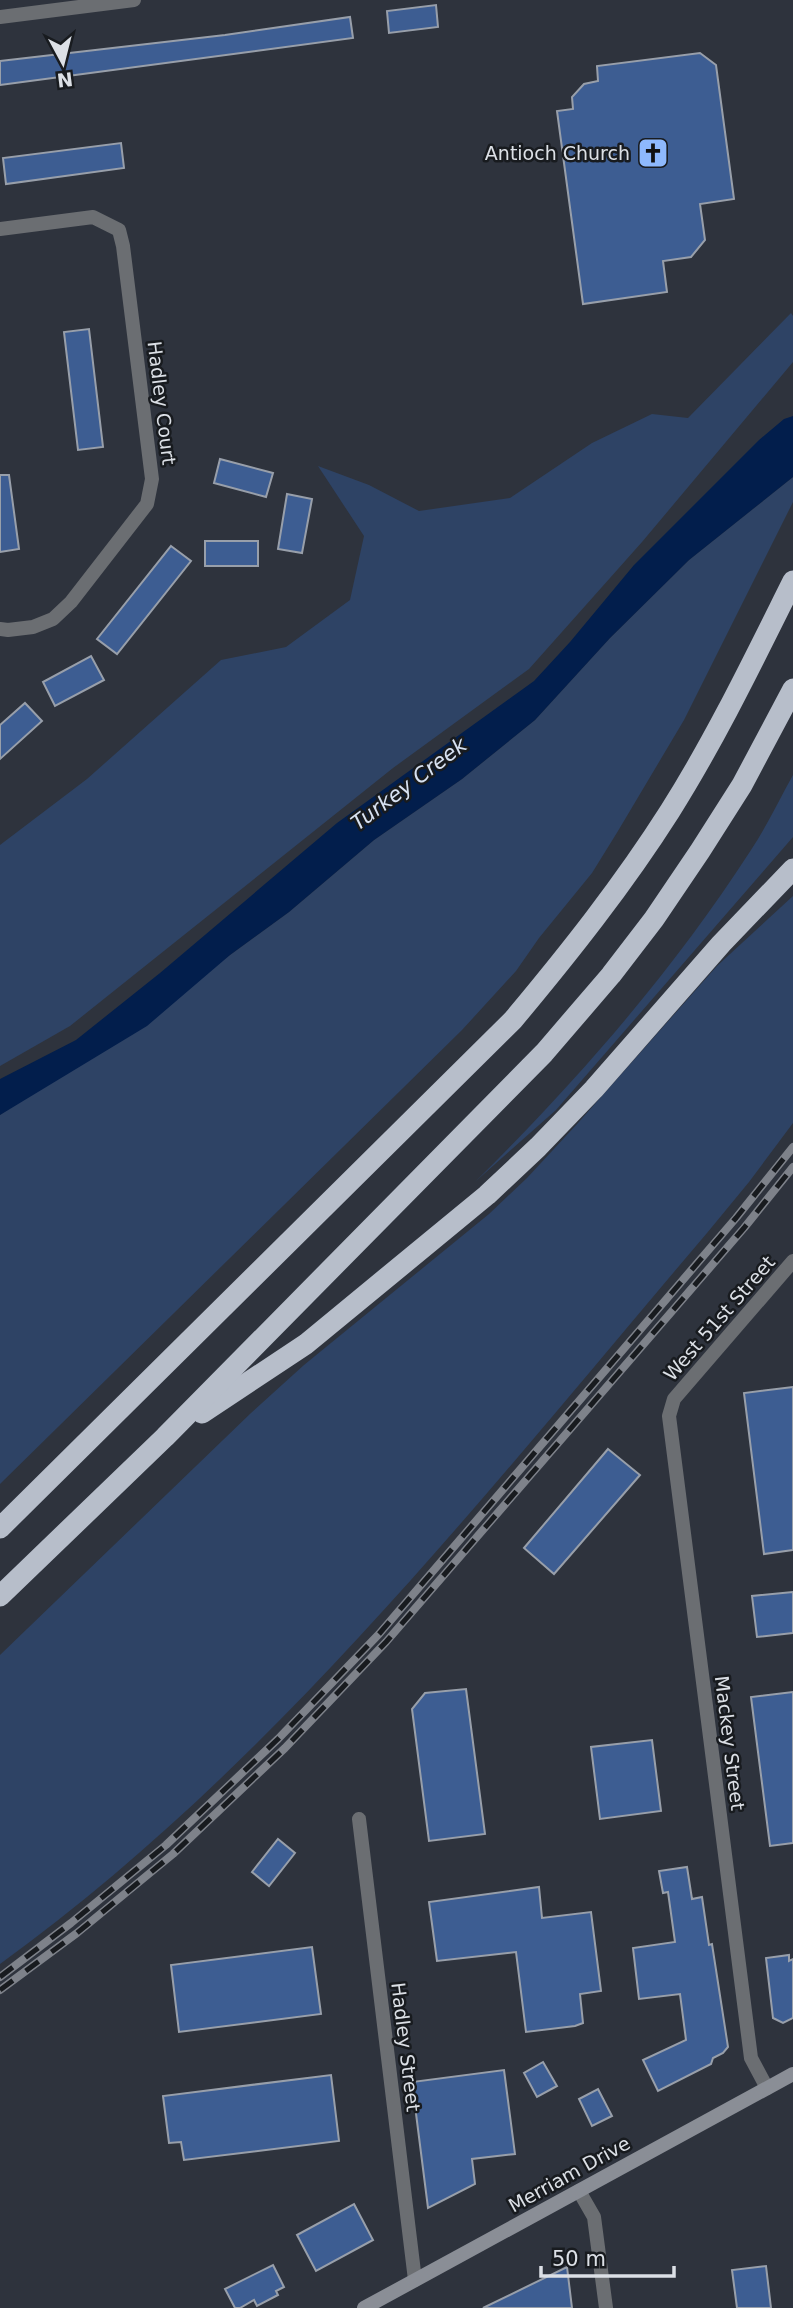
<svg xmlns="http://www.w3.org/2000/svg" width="793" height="2308" viewBox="0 0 793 2308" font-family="'DejaVu Sans',sans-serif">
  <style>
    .green { fill: #2e4365 }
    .water { fill: #021e4c }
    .building { fill: #3d5d92; stroke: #989faa; stroke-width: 2 }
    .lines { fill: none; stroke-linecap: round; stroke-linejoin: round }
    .minor { stroke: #6b6e72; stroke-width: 14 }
    .secondary { stroke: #8a8e96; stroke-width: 14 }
    .motorway { stroke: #b7beca; stroke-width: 21 }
    .rail-casing { stroke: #7e828a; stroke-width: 8 }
    .rail { stroke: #181b1f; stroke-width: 5; stroke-dasharray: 16; stroke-linecap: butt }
    .labels { text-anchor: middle; stroke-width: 5; stroke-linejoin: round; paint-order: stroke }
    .poi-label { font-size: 19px; fill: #dce0e6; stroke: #181b1f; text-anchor: end }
    .street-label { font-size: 19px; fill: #dce0e6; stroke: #181b1f }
    .water-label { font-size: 21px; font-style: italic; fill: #d8e2f2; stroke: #181b1f }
  </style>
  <rect width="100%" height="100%" fill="#2e333d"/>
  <g class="green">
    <path d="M791,313L793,316V362L642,542L529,669L393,768L70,1026L0,1066V845L87,779L221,660L286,647L350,600L364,536L318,466L369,485L419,511L510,498L592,443L652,414L688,418Z"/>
    <path d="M793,477V502L684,720L618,831L592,873L539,938L516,971L462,1030L0,1484V1115L230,955L289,912L374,840L462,779L535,720L610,638L689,560Z"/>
    <path d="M793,775V837L556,1110L476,1181C578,1080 673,971 751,850C767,826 779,800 793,775Z"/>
    <path d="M793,896V1123L749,1182L707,1233C489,1489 274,1766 0,1964V1655L251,1413L304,1365L489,1214L527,1178L578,1123L717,966Z"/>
  </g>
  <path class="water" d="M793,416V477L689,560L610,638L535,720L462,779L374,840L289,912L230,955L147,1026L0,1115V1079L76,1040L160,973L337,823L534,681L570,642L634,565L759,440L784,419Z"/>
  <g class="building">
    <path d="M436,5L438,27L389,33L387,11Z"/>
    <path d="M350,17L353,38L0,85V61L225,35Z"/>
    <path d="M700,53L716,65L734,199L700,204L705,240L691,257L663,261L667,292L583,304L557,111L573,109L572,97L584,84L598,81L597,66Z"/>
    <path d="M121,143L124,168L6,184L3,158Z"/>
    <path d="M89,329L103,447L78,450L64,332Z"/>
    <path d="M220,459L273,473L266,497L214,483Z"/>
    <path d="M0,475H9L19,549L0,552Z"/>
    <path d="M287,494L312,499L302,553L278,549Z"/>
    <rect x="205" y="541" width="53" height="25"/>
    <path d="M171,546L191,561L117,654L97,639Z"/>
    <path d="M91,656L104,680L55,706L43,682Z"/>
    <path d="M25,703L42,721L0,759V725Z"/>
    <path d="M793,1387V1550L764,1554L744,1393Z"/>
    <path d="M608,1449L640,1475L554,1574L524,1548Z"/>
    <path d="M793,1592V1633L757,1637L752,1596Z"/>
    <path d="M466,1689L485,1834L429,1841L412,1709L425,1693Z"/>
    <path d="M793,1692V1843L770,1846L751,1697Z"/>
    <path d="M652,1740L661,1811L600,1819L591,1747Z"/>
    <path d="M278,1839L295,1853L269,1886L252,1872Z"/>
    <path d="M687,1867L692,1899L702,1897L709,1945L712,1944L728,2047L723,2053L713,2058L711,2064L658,2091L643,2060L686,2040L680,1994L639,1999L633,1948L675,1942L668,1892L663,1893L659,1871Z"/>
    <path d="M539,1887L542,1918L591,1912L601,1991L580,1994L583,2023L575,2026L526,2032L516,1952L437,1961L429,1902Z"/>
    <path d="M312,1947L321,2014L179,2032L171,1965Z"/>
    <path d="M789,1955V1961L793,1959V2018L783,2023L773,2018L766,1958Z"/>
    <path d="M543,2062L557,2086L537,2097L524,2073Z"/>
    <path d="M504,2070L515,2154L472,2159L475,2184L428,2208L412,2082Z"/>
    <path d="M331,2075L339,2141L184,2160L181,2142L169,2143L163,2096Z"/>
    <path d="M598,2089L612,2116L592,2126L579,2099Z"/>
    <path d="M354,2204L373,2240L316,2271L297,2235Z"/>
    <path d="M273,2265L284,2287L276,2291L278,2295L257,2306L254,2300L240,2308H235L225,2289Z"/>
    <path d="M766,2266L771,2308H737L732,2270Z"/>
    <path d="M567,2267L572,2308H483Z"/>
  </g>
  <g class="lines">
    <g class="minor">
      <path d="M0,17L134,0"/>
      <path d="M0,229L93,217L119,230L123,246L152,479L147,504L71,602L53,619L33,627L8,630L0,629"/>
      <path d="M359,1819L415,2280"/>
      <path d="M767,2088L751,2058L669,1416L674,1399L793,1261"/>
      <path d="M579,2191L594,2217L606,2308"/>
    </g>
    <path class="secondary" d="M364,2308L793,2074"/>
    <g class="motorway">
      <path d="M202,1413L306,1344L487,1195L538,1147L594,1089L721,944L793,869"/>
      <path d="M0,1528L513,1020C569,953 623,885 670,811C716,738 754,659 793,581"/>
      <path d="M0,1596L165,1437L544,1053L611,975L654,919L700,851L742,785L793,689"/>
    </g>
    <g class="rail-casing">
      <g id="rail">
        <path d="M0,1977L71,1923L166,1845L278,1739L379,1634L736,1218L793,1147"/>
        <path d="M0,1990L77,1933L173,1854L285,1748L386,1642L744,1228L793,1167"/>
      </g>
    </g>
    <use href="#rail" class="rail"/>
  </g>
  <defs>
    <g id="church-square" transform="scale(1.575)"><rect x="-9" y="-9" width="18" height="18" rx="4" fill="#8eb9fd" stroke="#181b1f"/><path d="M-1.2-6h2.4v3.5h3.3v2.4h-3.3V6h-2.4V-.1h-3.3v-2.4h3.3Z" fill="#111"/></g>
  </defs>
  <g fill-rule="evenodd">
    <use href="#church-square" x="653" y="153"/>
  </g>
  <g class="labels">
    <g class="poi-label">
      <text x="630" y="160">Antioch Church</text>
    </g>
    <g class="street-label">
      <text transform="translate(162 403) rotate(83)" y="7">Hadley Court</text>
      <text transform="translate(719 1318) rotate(-49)" y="7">West 51st Street</text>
      <text transform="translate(730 1743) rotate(83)" y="7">Mackey Street</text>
      <text transform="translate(406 2047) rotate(83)" y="7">Hadley Street</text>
      <text transform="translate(569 2174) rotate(-29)" y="7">Merriam Drive</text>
    </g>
    <g class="water-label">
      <text transform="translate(409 784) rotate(-37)" y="7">Turkey Creek</text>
    </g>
  </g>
  <g transform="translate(63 63) rotate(173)" stroke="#181b1f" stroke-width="5" paint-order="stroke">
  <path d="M0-5L12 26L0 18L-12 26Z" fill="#dce0e6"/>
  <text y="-10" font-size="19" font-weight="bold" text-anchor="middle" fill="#dce0e6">N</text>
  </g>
  <path d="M541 2266v10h133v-10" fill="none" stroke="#dce0e6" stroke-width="3.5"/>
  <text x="552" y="2266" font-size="21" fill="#dce0e6" stroke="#181b1f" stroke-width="5" paint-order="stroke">50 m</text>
</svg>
